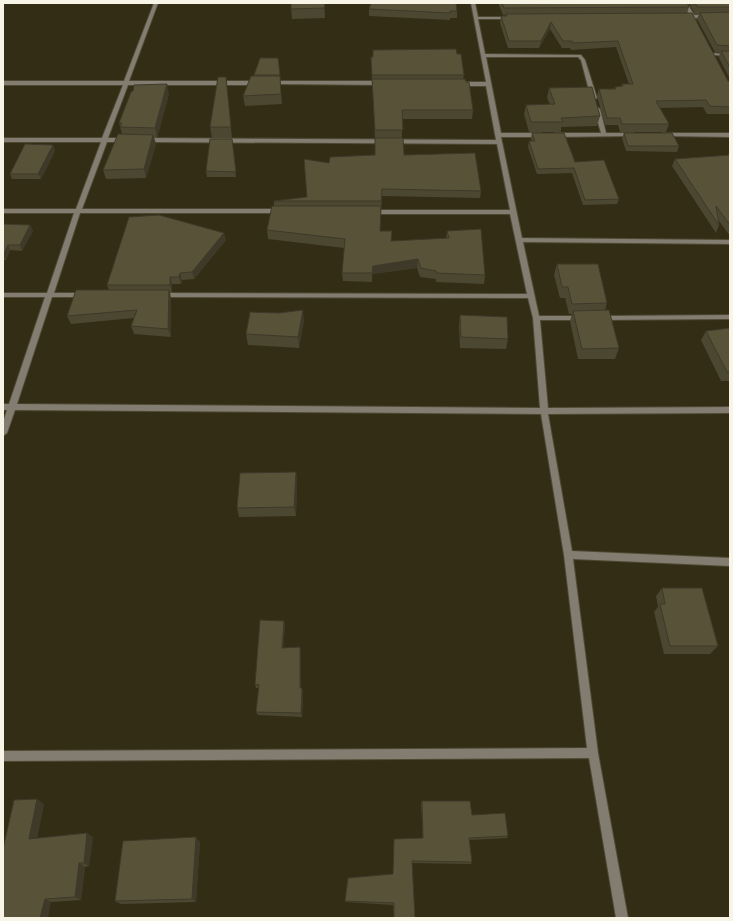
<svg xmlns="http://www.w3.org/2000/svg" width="733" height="921" viewBox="0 0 733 921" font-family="'Work Sans',sans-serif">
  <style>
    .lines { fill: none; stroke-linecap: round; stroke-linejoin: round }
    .street-casing { stroke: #4f4933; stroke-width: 2 }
    .street { fill: #827c71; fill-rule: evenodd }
    .wall { fill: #4c4731 }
    .shaded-wall { fill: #3e3928 }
    .building { fill: #585239; stroke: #3e3928 }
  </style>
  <rect width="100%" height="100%" fill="#332d16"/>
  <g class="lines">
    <g class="street-casing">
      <g id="street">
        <path d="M154,3H158L129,81H258L261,83L258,85H128L108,138H126L129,140L126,142H107L82,209H280L283,211L280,213H80L54,293H84L87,295L84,297H52L17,404L540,408L533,318L528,298L160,297L157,295L160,293L527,294L510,214H372L369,212L372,210H510L497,144L144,142L141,140L144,138L496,140L486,86H458L455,84L458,82H486L471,3H475L478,17H512L514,18L512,19H478L485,54L581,55L585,60L597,98L594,100L591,98L581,60L578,57H486L501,133H541L544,135L541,137H501L522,238L730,240V244L523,242L539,316H581L584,318L581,320H540L548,408L730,407V413L548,414L572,551L730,558V566L573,559L598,753L628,918H616L589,758L3,761V751L587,748L564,555L541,414L15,410L7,433L3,436V422L7,410H3V404H9L45,297H3V293H47L74,213H3V209H76L101,142H3V138H102L123,85H3V81H124Z"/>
        <path d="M683,3H687L694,15H730V17L695,18L696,21L692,22L690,18H683L681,17L689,15Z"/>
        <path d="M710,53L730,54V56L712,55H710Z"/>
        <path d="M270,81H382L385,83L382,85L268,84L267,83Z"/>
        <path d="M597,107L600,109L606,133H633L635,134V136L555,137L552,135L555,133H601L594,109Z"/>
        <path d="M663,133H730V137L661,136V134Z"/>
        <path d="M730,315V319L600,320L597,318L600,316Z"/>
      </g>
    </g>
    <use href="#street" class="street"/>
  </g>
  <g class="wall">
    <path d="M325,3V18L292,19L291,9Z"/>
    <path d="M498,3H687L689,7L687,13L728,81L730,82V114H707L703,107L660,108L669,124L666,132H620L618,125H605L597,96L599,89H614L615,87L621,86L622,84H629L616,47L571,50L570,48H562L550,29L539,48H508L500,23L501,16H505L506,15H503Z"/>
    <path d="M689,3H730V79L719,58L720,52H715L697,19L699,14H695Z"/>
    <path d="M369,9L457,11V18H450V20L369,16Z"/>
    <path d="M373,50L457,54L464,75L463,79L473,110L472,119H402V138L404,155L481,191L480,198L382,196L380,231L392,241L446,239L447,231L485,275L484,284L436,282V279L420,277L417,268L372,274V282L343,281L342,273L344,248L268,239L267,230L274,206V201L307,197L329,163L375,155V138L372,80L371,63V57H373Z"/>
    <path d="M278,58L282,104L245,106L243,96L254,76V75Z"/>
    <path d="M227,88L232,138H212L210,127Z"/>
    <path d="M549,88L600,116L597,126L561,127V132H529L524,114L526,105L550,104L547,98Z"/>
    <path d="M169,94L157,138H154L156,144L146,178L106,179L103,170L122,134L120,127V126L119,123Z"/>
    <path d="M532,133L575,162L619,199L617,204L583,205L572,173L537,174L528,147L529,141H532L531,138Z"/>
    <path d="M624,133L679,146L677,152L626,151L622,138Z"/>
    <path d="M232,139L236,177H207L206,171Z"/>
    <path d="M53,145L55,151L41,179H12L10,174Z"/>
    <path d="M730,150V236L719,221V225L716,233L672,166L675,159L728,155Z"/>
    <path d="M3,224L30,225L33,231L22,251L10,250L6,260H3Z"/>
    <path d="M226,240L194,279L182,280L181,284H172V292H170L171,299V337L134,334L131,326L134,318L71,324L67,316L109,290L107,285Z"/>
    <path d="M557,264L607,303L605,310L619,348L615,359H578L570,321L572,314H569L565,298H560L554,275Z"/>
    <path d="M279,313L304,320L299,348L248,345L246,334Z"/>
    <path d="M460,315L508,339L506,349L460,348L459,326Z"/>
    <path d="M730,328V382V381H721L701,340L706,331Z"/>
    <path d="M296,472L297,482L296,516L239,517L237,508Z"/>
    <path d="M662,588L718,646L710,654H664L654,612L658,607L656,596Z"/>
    <path d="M284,621L285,625L283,648L301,651V688L303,691L302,717L258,715L256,712L259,688H256L255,684Z"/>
    <path d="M422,801L472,815L508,836L507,838L469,840L472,862L471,864L412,863L415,918H394L393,905L346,902L345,901L393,874L423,838L421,803Z"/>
    <path d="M44,804L37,838L93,837L89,866L85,867L81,900L51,902L3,918Z"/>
    <path d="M200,842L196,902L121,904L115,901Z"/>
  </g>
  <g class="shaded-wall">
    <path d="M325,3V18L324,8Z"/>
    <path d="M551,22L550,29L539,48L541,41Z"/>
    <path d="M167,84L169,94L157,138L155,128Z"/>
    <path d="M153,135L156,144L146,178L144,169Z"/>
    <path d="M53,145L55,151L41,179L38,174Z"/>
    <path d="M30,225L33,231L22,251L20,245Z"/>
    <path d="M224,233L226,240L194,279L192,272Z"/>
    <path d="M8,245L10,250L6,260L3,255Z"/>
    <path d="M418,259L417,268L372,274V282L373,266Z"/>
    <path d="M180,273L182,280L181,284L179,277Z"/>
    <path d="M170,277L172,284V292L170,285Z"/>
    <path d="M169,290L171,299V337L168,329Z"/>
    <path d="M303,310L304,320L299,348L298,337Z"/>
    <path d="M296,472L297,482L296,516L294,507Z"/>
    <path d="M284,621L285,625L283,652L282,648Z"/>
    <path d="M300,647L301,651V691L300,688Z"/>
    <path d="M302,688L303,691L302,717L301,713Z"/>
    <path d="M37,799L44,804L36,843L29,839Z"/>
    <path d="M87,833L93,837L89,866L84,863Z"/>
    <path d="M196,837L200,842L196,902L192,899Z"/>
    <path d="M79,863L85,867L81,900L75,897Z"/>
    <path d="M45,899L51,902L48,918H40Z"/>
  </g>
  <g class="building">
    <path d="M291,3H325L324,8L291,9Z"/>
    <path d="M371,3H456L457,11H450V13L369,9Z"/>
    <path d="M502,3H687L689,7L504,8Z"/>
    <path d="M695,3H730V7H697Z"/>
    <path d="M730,12V46L717,45L700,13Z"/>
    <path d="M692,13L728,81L730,82V107L710,106L706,100L656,101L669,124H622L620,118H607L599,89H616L615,87L623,86L622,84H633L618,41L573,43L572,41H563L551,22L541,41H509L501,16H507L506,14Z"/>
    <path d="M456,49L457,54H461L464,75H372L371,57H373V50Z"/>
    <path d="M721,51H730V67Z"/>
    <path d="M260,58H278L280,75H254Z"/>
    <path d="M251,76H280L281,94L243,96Z"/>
    <path d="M218,77H226L231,127H210Z"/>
    <path d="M372,79H465L466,82H469L473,110H402L403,130H375Z"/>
    <path d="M167,84L155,128L120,127L122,123H119L131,92L133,91L134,85Z"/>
    <path d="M592,87L600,116L561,118L563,122H531L526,105L555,104L549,88Z"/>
    <path d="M532,133H564L575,162L604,160L619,199L585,200L574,168L538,169L529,141H535Z"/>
    <path d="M624,133H672L679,146H628Z"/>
    <path d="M118,134L153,135L144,169L103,170Z"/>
    <path d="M375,138H403L404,155L475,153L481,191L382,189L381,201H274L307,197L304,159L329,163L330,157L375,155Z"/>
    <path d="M210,139H232L236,172L206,171Z"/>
    <path d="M25,144L53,145L38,174H10Z"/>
    <path d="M730,155V225L716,206L719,225L675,159Z"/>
    <path d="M272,206H381L380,231H392L391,241L449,238L447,231L481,229L485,275L436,273V271L421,268L418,259L373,266L372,273H342L345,239L267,230Z"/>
    <path d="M159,215L224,233L192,272L180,273L179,277H170V285H107L129,217Z"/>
    <path d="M3,224L30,225L20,245H8L3,255Z"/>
    <path d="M557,264H598L607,303L572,304L568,287H562Z"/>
    <path d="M76,290H169L168,329L131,326L137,310L67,316Z"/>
    <path d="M303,310L298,337L246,334L250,312L279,313Z"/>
    <path d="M609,310L619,348L582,349L573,311Z"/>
    <path d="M460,315L507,317L508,339L461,337Z"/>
    <path d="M730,328V372H727L706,331Z"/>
    <path d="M296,472L294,507L237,508L240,473Z"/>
    <path d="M662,588H702L718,646H670L660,604H665Z"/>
    <path d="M260,620L284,621L282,648L300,647V688H302L301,713L256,712L259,685L255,684Z"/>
    <path d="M37,799L29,839L87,833L84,863H79L75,897L45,899L40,918H3V849L14,800Z"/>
    <path d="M422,801H470L472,815L505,813L508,836L469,838L472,862L412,861L415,918H394V903L345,901L348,878L393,874L394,839L423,838Z"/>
    <path d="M196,837L192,899L115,901L123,841Z"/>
  </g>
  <rect width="733" height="921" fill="none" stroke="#f8f5e6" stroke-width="8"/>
</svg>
